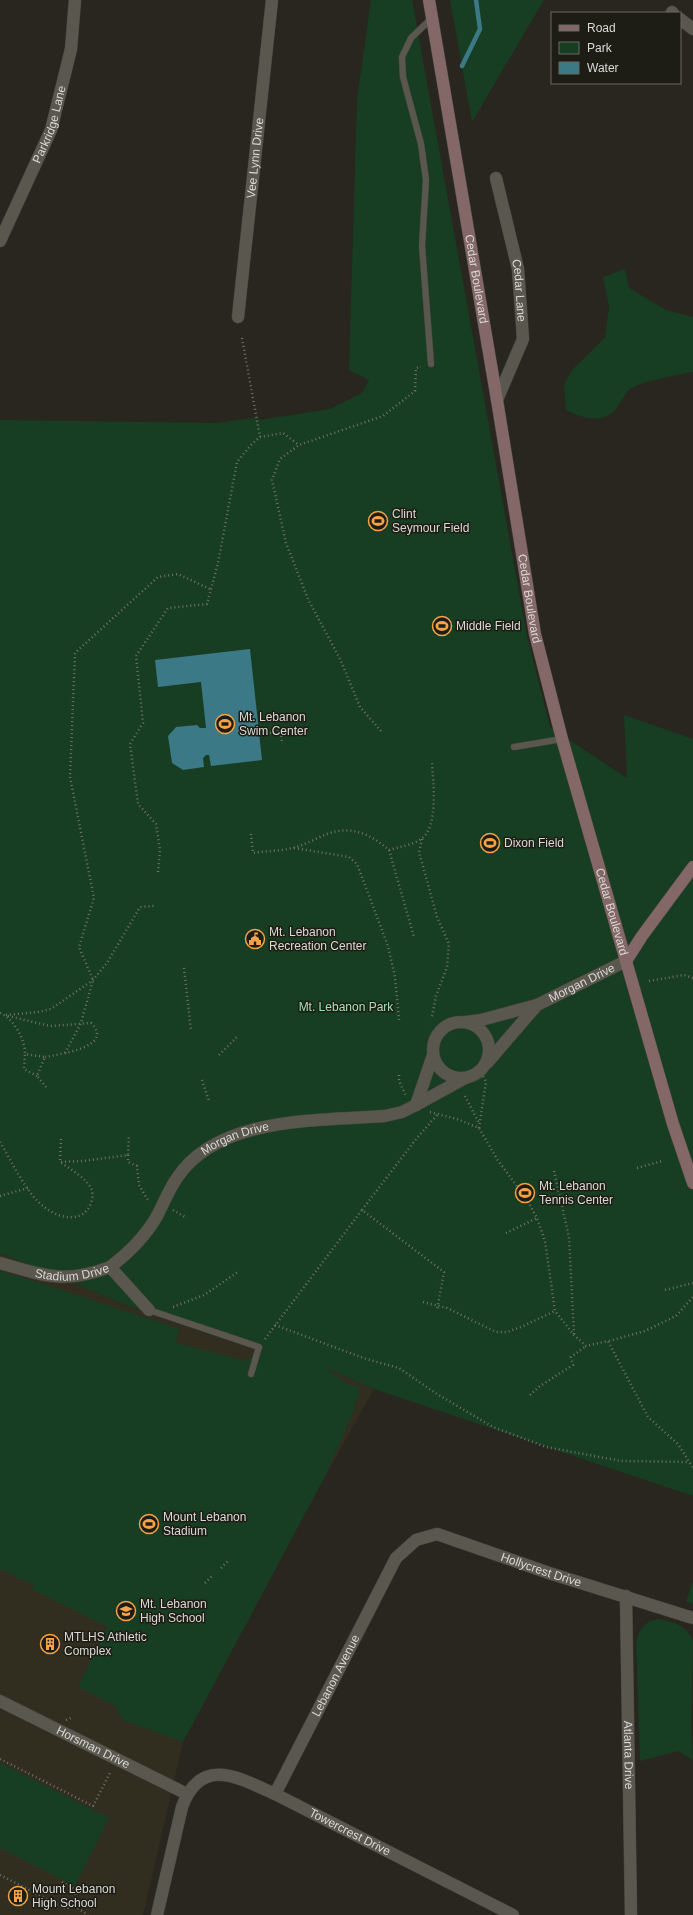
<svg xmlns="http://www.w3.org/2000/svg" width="693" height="1915" viewBox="0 0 693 1915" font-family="Arial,sans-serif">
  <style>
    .built { fill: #312e20 }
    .green { fill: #173e23 }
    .water { fill: #3c7987 }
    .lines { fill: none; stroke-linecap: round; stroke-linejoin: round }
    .stream { stroke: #3c7987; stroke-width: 4.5 }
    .lane-casing { stroke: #45443d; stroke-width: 7 }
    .street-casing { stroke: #45443d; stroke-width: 13 }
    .secondary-casing { stroke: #45443d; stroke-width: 13 }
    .path { stroke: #717069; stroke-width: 2.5; stroke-dasharray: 1 3; stroke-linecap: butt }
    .lane { stroke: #59574e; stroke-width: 6 }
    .street { stroke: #59574e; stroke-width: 12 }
    .secondary { stroke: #846868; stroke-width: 12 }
    .labels { text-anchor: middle; stroke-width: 3; stroke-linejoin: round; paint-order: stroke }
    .street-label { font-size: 12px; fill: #dad9d4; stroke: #1e1d15 }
    .poi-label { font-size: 12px; fill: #dad9d4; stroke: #1e1d15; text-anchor: start }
    .park-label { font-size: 12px; fill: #a1e3b0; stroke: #1e1d15 }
  </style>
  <rect width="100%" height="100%" fill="#28261f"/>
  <path class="built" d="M0,1253L149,1314L258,1350L322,1366L374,1389L323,1480L183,1742L143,1915H0Z"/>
  <g class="green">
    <path d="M371,0H412L527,636L550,727L627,778L624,715L693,739V1496L374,1389L324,1367L347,1384L360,1387L353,1413L323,1480L183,1742L123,1720L114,1705L78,1687L108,1627L32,1589L34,1585L0,1569V1271L53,1287L179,1329L176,1343L246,1361L261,1351L149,1314L0,1253V420L217,423L258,417L259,420L330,409L362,393L369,380L349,370L357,100Z"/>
    <path d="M450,0H544L472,122Z"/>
    <path d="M625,269L629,288L666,310L693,317V372C678,375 641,381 630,389C623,395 620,406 613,412C599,424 580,417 566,410L564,385L572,370L605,338L609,306L603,277Z"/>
    <path d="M693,1581V1604L686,1601Z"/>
    <path d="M658,1619C674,1622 687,1625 693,1641L691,1727L693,1760L678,1751L640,1761L636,1642C639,1629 645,1621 658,1619Z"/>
    <path d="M0,1763L109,1818L75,1886L0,1848Z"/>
  </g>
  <path class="water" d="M250,649L262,760L211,766L209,755H206L203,758L204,767L183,770L172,763L168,736L176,727L197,725L200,728H206L201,682L158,687L155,660Z"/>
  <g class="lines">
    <path class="stream" d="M462,66L480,29L476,0"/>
    <g class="lane-casing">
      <g id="lane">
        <path d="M431,364L422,246L426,180L421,144L403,77L402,57L411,38L432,18"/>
        <path d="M514,747L562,739"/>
        <path d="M149,1310L259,1347L251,1374"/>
      </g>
    </g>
    <g class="street-casing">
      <g id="street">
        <path d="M672,12L673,13"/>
        <path d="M680,19L693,29"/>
        <path id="s1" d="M496,178L518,269L523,339L497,400"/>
        <path id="s2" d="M0,241L51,130L71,49L75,0"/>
        <path id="s3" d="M238,317L272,0"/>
        <circle cx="461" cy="1050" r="28"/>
        <path id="s4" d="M466,1022L481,1020L537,1005L626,961"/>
        <path d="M487,1063L537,1005"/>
        <path d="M416,1105L433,1055"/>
        <path id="s5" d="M0,1263C45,1276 65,1284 110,1267L149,1310"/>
        <path id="s6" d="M110,1267C130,1252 145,1237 157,1216C164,1203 169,1189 177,1178C218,1116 318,1121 385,1116L402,1112L416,1105L465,1078"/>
        <path id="s7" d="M626,1596L631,1915"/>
        <path id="s8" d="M0,1701L187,1794"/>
        <path id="s9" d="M275,1794L396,1558L416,1540L437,1534L549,1573L693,1618"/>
        <path id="s10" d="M157,1915L182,1807C201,1755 239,1778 275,1794L513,1915"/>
      </g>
    </g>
    <g class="secondary-casing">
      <g id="secondary">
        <path id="s11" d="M429,0L497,400L535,634L562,739L673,1124L693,1183"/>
        <path d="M626,961L642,936L693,867"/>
      </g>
    </g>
    <g class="path">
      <path d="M242,338L260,437"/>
      <path d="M381,731L360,707L341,661L308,599L286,543L272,480L280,459L299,445L383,416L415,391L416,368L421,367"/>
      <path d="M270,733L281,731L282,744"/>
      <path d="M251,834L253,853C266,851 280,851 293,848C305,845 316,838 327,834C352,825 370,834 389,850L414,937"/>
      <path d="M422,839L419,852L437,917L449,944L447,967L436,996L432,1017"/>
      <path d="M294,848L349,857L357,864L388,946L395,977L399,1020"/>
      <path d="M389,850C399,847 413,845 421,839C439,828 433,780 432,762"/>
      <path d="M158,872L160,850L156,824L138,804L130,744L143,723L136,656L168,608L207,604L218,563L237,462L251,445L260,437L283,433L299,445"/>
      <path d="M184,968L191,1031"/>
      <path d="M649,981L684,975L693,978"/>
      <path d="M0,1013C14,1019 25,1039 25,1054"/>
      <path d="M6,1015L38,1012L51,1009L93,980L107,963L140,907L154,906"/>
      <path d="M8,1016L50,1026L91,1023C115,1047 60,1054 45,1057"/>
      <path d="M65,1053L81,1023L93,980L79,947L94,898L70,777L75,653L158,577L178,574L212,590"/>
      <path d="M219,1055L237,1037"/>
      <path d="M399,1075V1081L406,1096"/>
      <path d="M37,1076L24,1069L25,1054L45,1057L37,1076L47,1088"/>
      <path d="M202,1080L209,1101"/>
      <path d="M465,1096L479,1123"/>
      <path d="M430,1112L457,1119L479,1128L497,1159L527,1200L537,1218L545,1241L555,1311L574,1335L586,1346L608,1341L648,1417L678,1444L693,1468"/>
      <path d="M479,1128L486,1082L483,1076"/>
      <path d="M61,1139L60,1162L83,1161L128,1155L129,1135"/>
      <path d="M0,1142C11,1160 26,1193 43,1206C57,1218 83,1225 91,1203C93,1198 93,1192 91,1188C85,1177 70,1169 60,1162"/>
      <path d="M128,1155V1162L137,1166L139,1185L149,1202"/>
      <path d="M637,1168L662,1161"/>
      <path d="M554,1171L569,1237L574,1334"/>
      <path d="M0,1196L28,1188"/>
      <path d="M173,1210L187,1218"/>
      <path d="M362,1210L416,1139L438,1114"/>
      <path d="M506,1233L537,1218"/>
      <path d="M665,1290L693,1283"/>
      <path d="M423,1302L447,1308L496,1332H507L521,1327L555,1311"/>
      <path d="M173,1307L204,1295L238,1272"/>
      <path d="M275,1325L366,1359L399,1368L437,1394L493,1427L546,1447L621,1461L689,1462"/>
      <path d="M265,1339L362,1210L444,1272L437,1310"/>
      <path d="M609,1341L645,1331L676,1316L693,1297"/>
      <path d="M530,1395L540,1386L573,1365L571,1357L586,1346"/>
      <path d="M221,1568L228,1561"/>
      <path d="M205,1583L212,1576"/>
      <path d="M66,1720L73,1717"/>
      <path d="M0,1759L93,1806L111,1771"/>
      <path d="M0,1875L66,1909L73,1905L88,1915"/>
      <path d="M62,1882L76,1890L73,1905"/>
    </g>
    <use href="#lane" class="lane"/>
    <use href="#street" class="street"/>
    <use href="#secondary" class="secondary"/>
  </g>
  <defs>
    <g id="stadium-ring" transform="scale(1)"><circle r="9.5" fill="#1e1d15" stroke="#f5a345" stroke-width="1.5"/><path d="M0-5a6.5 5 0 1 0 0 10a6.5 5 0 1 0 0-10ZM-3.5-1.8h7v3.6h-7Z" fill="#f5a345"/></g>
    <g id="civic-ring" transform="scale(1)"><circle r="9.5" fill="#1e1d15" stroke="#f5a345" stroke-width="1.5"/><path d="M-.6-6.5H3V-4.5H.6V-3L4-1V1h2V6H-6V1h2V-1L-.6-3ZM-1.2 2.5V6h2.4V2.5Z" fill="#f5a345"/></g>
    <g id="school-ring" transform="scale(1)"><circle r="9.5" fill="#1e1d15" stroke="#f5a345" stroke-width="1.5"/><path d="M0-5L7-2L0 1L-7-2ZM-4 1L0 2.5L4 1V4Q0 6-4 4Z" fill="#f5a345"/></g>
    <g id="building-ring" transform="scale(1)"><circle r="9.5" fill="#1e1d15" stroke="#f5a345" stroke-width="1.5"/><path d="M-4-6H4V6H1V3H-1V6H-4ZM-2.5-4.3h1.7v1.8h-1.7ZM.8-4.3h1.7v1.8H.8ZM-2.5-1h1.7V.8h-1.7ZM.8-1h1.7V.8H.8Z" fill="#f5a345"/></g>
  </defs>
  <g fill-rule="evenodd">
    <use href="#stadium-ring" x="378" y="521"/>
    <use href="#stadium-ring" x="442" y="626"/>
    <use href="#stadium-ring" x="225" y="724"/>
    <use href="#stadium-ring" x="490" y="843"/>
    <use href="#civic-ring" x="255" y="939"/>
    <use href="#stadium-ring" x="525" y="1193"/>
    <use href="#stadium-ring" x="149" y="1524"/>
    <use href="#school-ring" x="126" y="1611"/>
    <use href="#building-ring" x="50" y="1644"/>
    <use href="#building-ring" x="18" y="1896"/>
  </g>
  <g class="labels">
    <g class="street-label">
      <text dy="4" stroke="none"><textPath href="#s2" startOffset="127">Parkridge Lane</textPath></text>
      <text dy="4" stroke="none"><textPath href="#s3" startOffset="160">Vee Lynn Drive</textPath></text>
      <text dy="4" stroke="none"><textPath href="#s11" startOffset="283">Cedar Boulevard</textPath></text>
      <text dy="4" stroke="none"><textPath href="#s1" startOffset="115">Cedar Lane</textPath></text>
      <text dy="4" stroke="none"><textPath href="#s11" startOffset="607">Cedar Boulevard</textPath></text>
      <text dy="4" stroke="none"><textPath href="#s11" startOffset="931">Cedar Boulevard</textPath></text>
      <text dy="4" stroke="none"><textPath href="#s4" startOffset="123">Morgan Drive</textPath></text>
      <text dy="4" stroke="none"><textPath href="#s6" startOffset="185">Morgan Drive</textPath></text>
      <text dy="4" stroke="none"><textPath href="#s5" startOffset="74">Stadium Drive</textPath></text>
      <text dy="4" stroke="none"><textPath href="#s9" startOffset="424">Hollycrest Drive</textPath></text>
      <text dy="4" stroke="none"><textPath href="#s9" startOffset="133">Lebanon Avenue</textPath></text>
      <text dy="4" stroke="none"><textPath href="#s8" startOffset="104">Horsman Drive</textPath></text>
      <text dy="4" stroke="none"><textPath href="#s7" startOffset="159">Atlanta Drive</textPath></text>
      <text dy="4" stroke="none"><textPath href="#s10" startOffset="307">Towercrest Drive</textPath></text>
    </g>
    <g class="poi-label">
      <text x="392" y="518">Clint<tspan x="392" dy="14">Seymour Field</tspan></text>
      <text x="456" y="630">Middle Field</text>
      <text x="239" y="721">Mt. Lebanon<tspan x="239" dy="14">Swim Center</tspan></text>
      <text x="504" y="847">Dixon Field</text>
      <text x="269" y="936">Mt. Lebanon<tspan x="269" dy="14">Recreation Center</tspan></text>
      <text x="539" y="1190">Mt. Lebanon<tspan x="539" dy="14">Tennis Center</tspan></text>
      <text x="163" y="1521">Mount Lebanon<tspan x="163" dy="14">Stadium</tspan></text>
      <text x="140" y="1608">Mt. Lebanon<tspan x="140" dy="14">High School</tspan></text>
      <text x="64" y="1641">MTLHS Athletic<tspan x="64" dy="14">Complex</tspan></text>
      <text x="32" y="1893">Mount Lebanon<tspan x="32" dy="14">High School</tspan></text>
    </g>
    <g class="park-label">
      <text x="346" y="1011">Mt. Lebanon Park</text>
    </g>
  </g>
  <rect x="551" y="12" width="130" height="72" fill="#1e1d15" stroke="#696861"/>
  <rect x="559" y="25" width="20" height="6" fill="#846868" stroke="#696861"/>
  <text x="587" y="32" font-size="12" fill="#dad9d4">Road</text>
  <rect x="559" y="42" width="20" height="12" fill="#173e23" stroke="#696861"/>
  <text x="587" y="52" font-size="12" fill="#dad9d4">Park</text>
  <rect x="559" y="62" width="20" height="12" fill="#3c7987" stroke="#696861"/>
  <text x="587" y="72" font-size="12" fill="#dad9d4">Water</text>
</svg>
